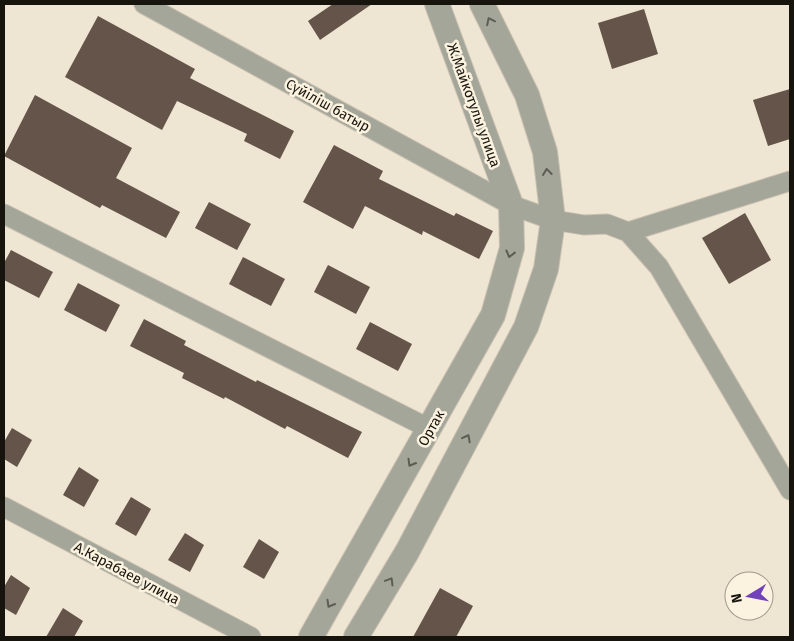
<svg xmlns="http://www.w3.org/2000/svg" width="794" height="641" viewBox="0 0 794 641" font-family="'Fira Sans',sans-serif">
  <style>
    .building { fill: #645449 }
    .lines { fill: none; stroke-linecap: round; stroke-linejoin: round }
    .minor-casing { stroke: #c7bfaf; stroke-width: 21 }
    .tertiary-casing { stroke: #c7bfaf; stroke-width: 26 }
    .minor { stroke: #a4a69a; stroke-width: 19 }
    .tertiary { stroke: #a4a69a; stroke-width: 24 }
    .oneway { stroke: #5e5d54 }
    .labels { text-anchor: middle; stroke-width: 5; stroke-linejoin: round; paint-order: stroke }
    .street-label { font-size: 14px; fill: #17140d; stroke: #fbf2df }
  </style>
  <rect width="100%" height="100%" fill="#eee5d2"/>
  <g class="building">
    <path d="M333,4H372L320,40L308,21Z"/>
    <path d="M644,9L658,54L612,69L598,23Z"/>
    <path d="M98,16L195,69L190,78L294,131L280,159L244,141L247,134L177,101L162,130L65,77Z"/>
    <path d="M790,89V139L768,146L753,100Z"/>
    <path d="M35,95L132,148L116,178L180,212L166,238L102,205L100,208L4,156Z"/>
    <path d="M334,145L383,171L379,179L454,216L456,213L493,231L479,259L423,231L422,235L365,206L353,229L303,202Z"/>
    <path d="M209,202L251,224L237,250L195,228Z"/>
    <path d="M745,213L771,260L729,284L702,238Z"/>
    <path d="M11,250L53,272L39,298L4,280V263Z"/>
    <path d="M243,257L285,279L271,306L229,284Z"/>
    <path d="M328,265L370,287L356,314L314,292Z"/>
    <path d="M78,283L120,305L106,332L64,310Z"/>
    <path d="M144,319L186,341L184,345L256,382L257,380L362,432L348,458L287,426L285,429L225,397L224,399L182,378L184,373L130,346Z"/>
    <path d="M370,322L412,344L398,371L356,349Z"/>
    <path d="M12,428L32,440L17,467L4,459V442Z"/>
    <path d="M79,467L99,480L84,507L63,495Z"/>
    <path d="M131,497L151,509L136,536L115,524Z"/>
    <path d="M185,533L204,545L190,572L168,560Z"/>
    <path d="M259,539L279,552L264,579L243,567Z"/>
    <path d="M11,575L30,588L16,615L4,608V587Z"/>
    <path d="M440,588L473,606L456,637H413Z"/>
    <path d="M63,608L83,621L74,637H46Z"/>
  </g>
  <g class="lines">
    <g class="minor-casing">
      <g id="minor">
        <path d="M144,4L511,205L553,220L584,225L607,224L628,232L659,267L790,490"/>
        <path d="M4,214L430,429"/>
        <path d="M628,232L790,181"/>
        <path d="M4,507L251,637"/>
      </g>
    </g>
    <g class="tertiary-casing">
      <g id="tertiary">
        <path d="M311,637L493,315L512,248L511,205L437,4"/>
        <path d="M356,637L407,552L526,327L546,269L553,220L545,152L527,95L482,4"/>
      </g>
    </g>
    <use href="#minor" class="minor"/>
    <use href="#tertiary" class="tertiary"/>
  </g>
  <defs><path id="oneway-chevron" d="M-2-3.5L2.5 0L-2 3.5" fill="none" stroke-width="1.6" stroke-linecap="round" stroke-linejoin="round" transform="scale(1.25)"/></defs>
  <g class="oneway">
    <use href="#oneway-chevron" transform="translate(490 21) rotate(-116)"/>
    <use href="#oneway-chevron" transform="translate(547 172) rotate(-97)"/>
    <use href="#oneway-chevron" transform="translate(510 254) rotate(104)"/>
    <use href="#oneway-chevron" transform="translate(467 438) rotate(-62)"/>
    <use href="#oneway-chevron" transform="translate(411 463) rotate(120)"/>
    <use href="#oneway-chevron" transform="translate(390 581) rotate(-59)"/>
    <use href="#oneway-chevron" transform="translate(330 604) rotate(120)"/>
  </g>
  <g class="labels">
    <g class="street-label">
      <text transform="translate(328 105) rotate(29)" y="5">Сүйіліш батыр</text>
      <text transform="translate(474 105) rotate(70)" y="5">Ж.Майкотулы улица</text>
      <text transform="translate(431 428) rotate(-61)" y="5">Ортак</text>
      <text transform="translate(127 573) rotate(28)" y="5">А.Карабаев улица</text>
    </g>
  </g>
  <rect width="794" height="641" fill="none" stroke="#17140d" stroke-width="10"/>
  <g transform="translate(749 596) rotate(260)"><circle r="24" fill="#fbf2df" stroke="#a0998b"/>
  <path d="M0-4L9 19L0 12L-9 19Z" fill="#7242ba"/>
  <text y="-8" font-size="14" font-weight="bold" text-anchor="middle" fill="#17140d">N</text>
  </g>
</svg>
